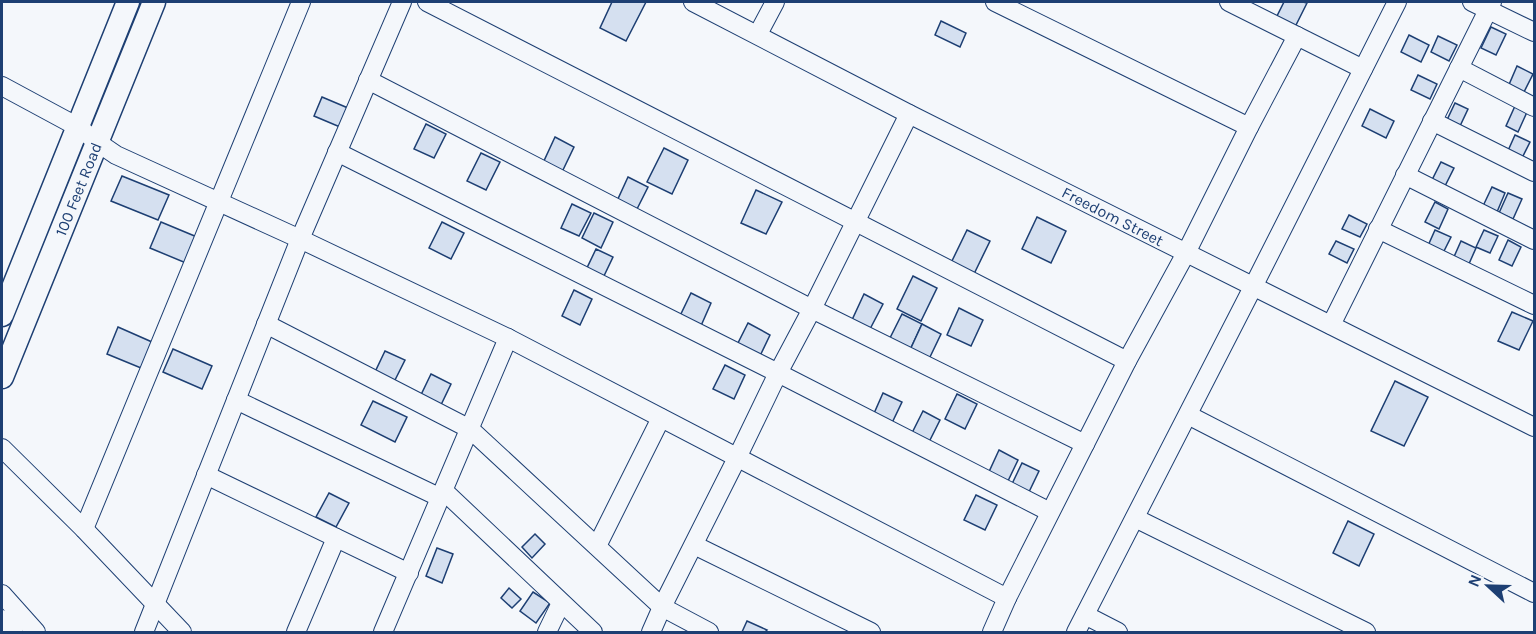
<svg xmlns="http://www.w3.org/2000/svg" width="1536" height="634" viewBox="0 0 1536 634" font-family="Karla,sans-serif">
  <style>
    .building { fill: #d5e0f0; stroke: #1d3f73; stroke-width: 1.5 }
    .lines { fill: none; stroke-linecap: round; stroke-linejoin: round }
    .minor-casing { stroke: #1d3f73; stroke-width: 20 }
    .major-casing { stroke: #1d3f73; stroke-width: 25 }
    .minor { stroke: #f4f7fb; stroke-width: 18 }
    .major { stroke: #f4f7fb; stroke-width: 22 }
    .labels { text-anchor: middle; stroke-width: 4.5; stroke-linejoin: round; paint-order: stroke }
    .street-label { font-size: 16px; fill: #1d3f73; stroke: #f4f7fb }
  </style>
  <rect width="100%" height="100%" fill="#f4f7fb"/>
  <g class="building">
    <path d="M612,2H646L626,41L600,28Z"/>
    <path d="M1284,2H1303L1307,3L1295,27L1276,18Z"/>
    <path d="M941,21L966,33L960,47L935,35Z"/>
    <path d="M1491,27L1506,34L1496,55L1481,48Z"/>
    <path d="M1409,35L1429,45L1421,62L1401,52Z"/>
    <path d="M1438,36L1457,45L1449,61L1431,52Z"/>
    <path d="M1517,66L1533,74L1523,94L1508,87Z"/>
    <path d="M1418,75L1437,84L1430,99L1411,90Z"/>
    <path d="M322,97L348,108L340,127L314,116Z"/>
    <path d="M1455,103L1468,109L1460,126L1447,120Z"/>
    <path d="M1515,106L1527,112L1518,132L1506,126Z"/>
    <path d="M1370,109L1394,121L1386,138L1362,126Z"/>
    <path d="M426,124L446,134L434,158L414,149Z"/>
    <path d="M1515,135L1530,142L1521,160L1507,153Z"/>
    <path d="M555,137L574,147L562,172L543,163Z"/>
    <path d="M664,148L688,160L672,194L647,182Z"/>
    <path d="M481,153L500,162L486,190L467,181Z"/>
    <path d="M1441,162L1454,168L1445,186L1432,180Z"/>
    <path d="M122,176L169,195L158,220L111,201Z"/>
    <path d="M628,177L648,187L636,211L617,201Z"/>
    <path d="M1492,187L1505,193L1497,212L1483,206Z"/>
    <path d="M756,190L782,202L766,234L741,223Z"/>
    <path d="M1508,193L1522,199L1513,219L1499,213Z"/>
    <path d="M1435,202L1448,209L1439,229L1425,222Z"/>
    <path d="M572,204L591,213L579,236L561,228Z"/>
    <path d="M594,213L613,222L601,248L582,238Z"/>
    <path d="M1349,215L1367,224L1360,237L1342,229Z"/>
    <path d="M1037,217L1066,231L1051,263L1022,249Z"/>
    <path d="M161,222L197,237L186,263L150,248Z"/>
    <path d="M442,222L464,233L451,259L429,248Z"/>
    <path d="M967,230L990,241L973,276L950,265Z"/>
    <path d="M1435,230L1451,237L1442,255L1427,248Z"/>
    <path d="M1484,230L1498,236L1490,253L1476,247Z"/>
    <path d="M1508,240L1521,247L1512,266L1499,260Z"/>
    <path d="M1336,241L1354,249L1347,263L1329,254Z"/>
    <path d="M1461,241L1476,248L1468,266L1453,259Z"/>
    <path d="M596,249L613,257L602,280L585,272Z"/>
    <path d="M913,276L937,288L921,321L897,309Z"/>
    <path d="M574,290L592,299L580,325L562,316Z"/>
    <path d="M691,293L711,303L700,328L679,318Z"/>
    <path d="M864,294L883,304L870,329L852,320Z"/>
    <path d="M959,308L983,320L971,346L947,335Z"/>
    <path d="M1512,312L1533,321L1519,350L1498,341Z"/>
    <path d="M902,314L922,324L910,350L889,340Z"/>
    <path d="M748,323L770,335L759,358L736,347Z"/>
    <path d="M922,324L941,334L929,359L910,350Z"/>
    <path d="M118,327L152,342L141,368L107,354Z"/>
    <path d="M173,349L212,366L202,389L163,372Z"/>
    <path d="M385,351L405,360L394,382L375,372Z"/>
    <path d="M725,365L745,375L734,399L713,389Z"/>
    <path d="M431,374L451,384L439,409L419,399Z"/>
    <path d="M1395,381L1428,397L1404,446L1371,431Z"/>
    <path d="M883,393L902,402L890,427L872,418Z"/>
    <path d="M957,394L977,404L965,429L945,419Z"/>
    <path d="M373,401L407,417L395,442L361,425Z"/>
    <path d="M923,411L940,420L927,446L910,437Z"/>
    <path d="M999,450L1018,460L1007,483L988,474Z"/>
    <path d="M1022,463L1039,471L1028,494L1011,486Z"/>
    <path d="M329,493L349,503L336,527L316,517Z"/>
    <path d="M976,495L997,505L985,530L964,520Z"/>
    <path d="M1348,521L1374,534L1359,566L1333,553Z"/>
    <path d="M535,534L545,544L532,558L522,547Z"/>
    <path d="M437,548L453,554L442,583L426,576Z"/>
    <path d="M509,588L521,599L512,608L501,598Z"/>
    <path d="M533,592L550,603L536,623L520,611Z"/>
    <path d="M747,621L767,630L765,632H742Z"/>
  </g>
  <g class="lines">
    <g class="minor-casing">
      <g id="minor">
        <path d="M427,2L1127,361"/>
        <path d="M693,2L909,114L1534,427"/>
        <path d="M995,2L1249,127L1186,253L1127,361L1007,598"/>
        <path d="M1229,2L1363,69"/>
        <path d="M1472,2L1534,32"/>
        <path d="M758,34L775,2"/>
        <path d="M1459,68L1534,107"/>
        <path d="M368,80L812,309L1085,444"/>
        <path d="M2,86L78,127L97,142L116,155L300,239L508,338L1007,598L992,632"/>
        <path d="M1432,121L1534,172"/>
        <path d="M1249,127L1297,36"/>
        <path d="M337,152L778,373L1050,512"/>
        <path d="M1405,175L1534,240"/>
        <path d="M1378,229L1534,305"/>
        <path d="M266,324L470,429L662,607L709,632"/>
        <path d="M1331,325L1492,2"/>
        <path d="M236,400L441,498"/>
        <path d="M1188,415L1534,593"/>
        <path d="M2,448L84,529L182,632"/>
        <path d="M206,475L409,573"/>
        <path d="M444,491L593,632"/>
        <path d="M1135,518L1366,632"/>
        <path d="M84,529L301,2"/>
        <path d="M694,545L871,632"/>
        <path d="M597,546L661,418"/>
        <path d="M2,594L36,632"/>
        <path d="M1085,615L1118,632"/>
        <path d="M2,619L14,632"/>
        <path d="M144,632L300,239L402,2"/>
        <path d="M296,632L336,538"/>
        <path d="M383,632L508,338"/>
        <path d="M547,632L561,603"/>
        <path d="M651,632L662,607L737,458L778,373L812,309L909,114"/>
        <path d="M1076,632L1253,287L1397,2"/>
      </g>
    </g>
    <g class="major-casing">
      <g id="major">
        <path d="M2,315L128,2"/>
        <path d="M2,377L154,2"/>
      </g>
    </g>
    <use href="#minor" class="minor"/>
    <use href="#major" class="major"/>
  </g>
  <g class="labels">
    <g class="street-label">
      <text transform="translate(78 189) rotate(-68)" y="6">100 Feet Road</text>
      <text transform="translate(1113 216) rotate(27)" y="6">Freedom Street</text>
    </g>
  </g>
  <rect width="1536" height="634" fill="none" stroke="#1d3f73" stroke-width="6"/>
  <g transform="translate(1488 586) rotate(292)" stroke="#f4f7fb" stroke-width="4.5" paint-order="stroke">
  <path d="M0-4.5L10 22L0 15L-10 22Z" fill="#1d3f73"/>
  <text y="-9" font-size="16" font-weight="bold" text-anchor="middle" fill="#1d3f73">N</text>
  </g>
</svg>
